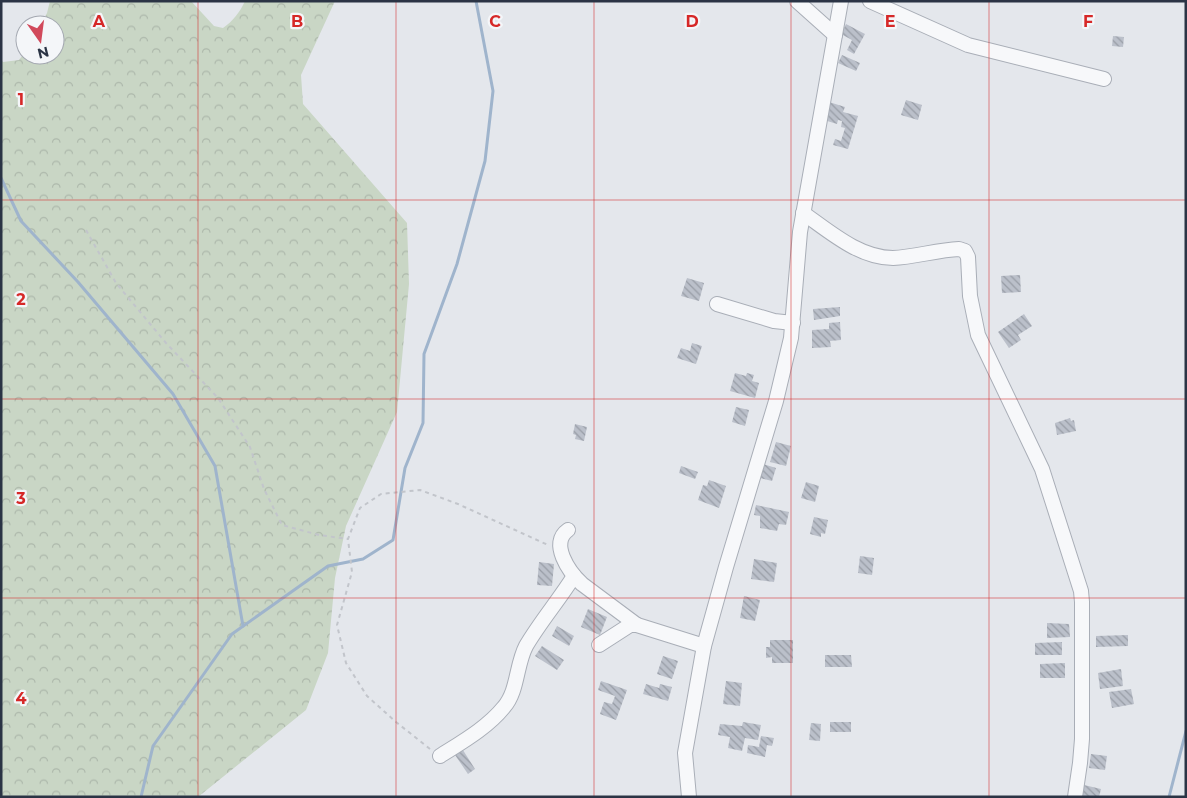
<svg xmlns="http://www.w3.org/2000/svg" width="1187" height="798" viewBox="0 0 1187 798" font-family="Montserrat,sans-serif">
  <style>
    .forest { fill: url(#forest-crowns) }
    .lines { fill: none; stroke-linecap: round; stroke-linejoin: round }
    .stream { stroke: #9fb4cc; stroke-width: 3 }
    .building { fill: url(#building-back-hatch) }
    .minor-casing { stroke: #a9aeb7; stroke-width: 16 }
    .path { stroke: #c2c5cb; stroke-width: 2; stroke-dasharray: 4 4; stroke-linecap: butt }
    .minor { stroke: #f7f8fa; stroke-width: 14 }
    .grid { fill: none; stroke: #d62828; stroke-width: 1; stroke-opacity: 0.55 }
    .grid-label { font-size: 16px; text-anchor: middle; font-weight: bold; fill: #d62828; stroke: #f4f6f9; stroke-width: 4.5; stroke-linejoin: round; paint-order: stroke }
  </style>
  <defs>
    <pattern id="forest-crowns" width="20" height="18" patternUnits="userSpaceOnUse" patternTransform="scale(1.25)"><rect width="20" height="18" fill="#c9d6c5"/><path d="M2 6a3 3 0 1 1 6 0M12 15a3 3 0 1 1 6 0" fill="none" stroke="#adb8ab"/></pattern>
    <pattern id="building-back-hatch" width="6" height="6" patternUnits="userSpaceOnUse" patternTransform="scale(1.25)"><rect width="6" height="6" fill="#bbc0ca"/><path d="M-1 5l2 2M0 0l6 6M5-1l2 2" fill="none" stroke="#989da6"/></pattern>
  </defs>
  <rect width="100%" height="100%" fill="#e4e7ec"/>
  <path class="forest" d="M50,1H191L214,26L223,28C233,21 240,12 245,1H335L301,75L303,104L407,223L409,284L397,412L346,526L335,578L328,653L306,710L198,797H1V59L3,62L19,60L25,52V55H55V25H41L47,13Z"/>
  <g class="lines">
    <g class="stream">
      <path d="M1,178L21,221L78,282L173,394L215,466L243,626"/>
      <path d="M141,797L153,746L232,634L328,566L363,559L393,540L405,468L423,423L424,354L457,264L485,161L493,91L476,1"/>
      <path d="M1169,797L1186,731"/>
    </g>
  </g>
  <g class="building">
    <path d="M846,24L865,34L854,54L847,50L852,40L841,34Z"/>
    <path d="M1113,36L1124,37L1123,47L1112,46Z"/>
    <path d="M842,55L860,63L856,71L838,63Z"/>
    <path d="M906,100L922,105L918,120L901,115Z"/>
    <path d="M829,102L845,107L843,112L858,116L848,149L833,145L835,139L841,141L845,128L841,127L842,121L838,120L837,124L824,120Z"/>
    <path d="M1020,275L1021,292L1002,293L1001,276Z"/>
    <path d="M687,278L704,283L699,301L681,296Z"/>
    <path d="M840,307V316L814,320L813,309Z"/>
    <path d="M1024,314L1032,326L1018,335L1021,340L1009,348L998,332Z"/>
    <path d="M840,322L841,340L830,341L831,347L812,348V330L829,329V323Z"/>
    <path d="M692,343L702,346L696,364L677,358L681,348L690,351Z"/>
    <path d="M735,373L746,376L747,373L754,375L752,381L759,383L755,398L730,391Z"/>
    <path d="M736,407L749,410L745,426L732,422Z"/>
    <path d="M1070,418L1071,421L1074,420L1076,431L1057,435L1055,423Z"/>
    <path d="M575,424L587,427L584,441L575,439L576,435L573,434Z"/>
    <path d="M776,442L791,446L786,466L770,462Z"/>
    <path d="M763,464L776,468L772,481L760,478Z"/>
    <path d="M681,466L698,472L695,479L679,473Z"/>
    <path d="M709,480L726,486L719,508L698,500L703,485L707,486Z"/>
    <path d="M806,482L819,486L815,502L801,498Z"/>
    <path d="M756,505L789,512L786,525L779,524L777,531L760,528V516L754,515Z"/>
    <path d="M814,517L828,520L825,534L821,533V537L810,534Z"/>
    <path d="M860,556L874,558L872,575L858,573Z"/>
    <path d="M754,559L777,563L774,582L751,579Z"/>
    <path d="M539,562L554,564L552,586L537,585Z"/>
    <path d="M744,596L760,600L755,621L740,618Z"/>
    <path d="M588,609L607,617L600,635L581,627Z"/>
    <path d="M1047,623L1069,624L1070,637L1047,638Z"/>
    <path d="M557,626L574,636L569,646L552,636Z"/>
    <path d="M1128,635V646L1096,647V636Z"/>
    <path d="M770,640H793V663H772V657L766,658V647H770Z"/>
    <path d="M1062,642V655H1035V643Z"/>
    <path d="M542,646L564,660L557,670L535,656Z"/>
    <path d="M825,655H851L852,667H825Z"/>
    <path d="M663,656L678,661L672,679L657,674Z"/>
    <path d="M1065,663V678H1040V664Z"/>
    <path d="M1121,669L1123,686L1100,689L1098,673Z"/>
    <path d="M601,681L627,690L616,720L600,714L604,702L612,704L615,696L598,690Z"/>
    <path d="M726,681L742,683L740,706L723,704Z"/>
    <path d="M646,684L659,688L660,684L672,687L668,701L643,694Z"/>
    <path d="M1131,689L1134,704L1112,708L1109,692Z"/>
    <path d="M743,722L761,725L758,740L745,738L742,751L728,748L730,737L718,735L720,724L742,726Z"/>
    <rect x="830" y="722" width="21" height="10"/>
    <path d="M811,723L821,724L820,741L809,740Z"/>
    <path d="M761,736L774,738L772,746L767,745L765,757L747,753L748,745L759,747Z"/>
    <path d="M461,747L475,769L468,774L453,752Z"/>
    <path d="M1091,754L1107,756L1105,770L1089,768Z"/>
    <path d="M1084,785L1101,789L1099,797H1082Z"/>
  </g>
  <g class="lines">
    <g class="minor-casing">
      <g id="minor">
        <path d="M797,1L835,35"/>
        <path d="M870,1L968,45L1104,79"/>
        <path d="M803,213C829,231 859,258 893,258C915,257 937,250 959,249L965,251L968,257L970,296L978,335L1042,469L1081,591L1082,602V739L1080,763L1075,797"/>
        <path d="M717,304L774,321L793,323"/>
        <path d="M568,530C549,543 569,572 582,584L637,625"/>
        <path d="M599,645L630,625H637L704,646"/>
        <path d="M440,756C462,742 487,728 504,707C518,691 516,665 526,646C540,622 559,600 574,576"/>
        <path d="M689,797L685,753L704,646L726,567L776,401L791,338L800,232L841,1"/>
      </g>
    </g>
    <g class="path">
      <path d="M86,230L116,283L166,343L218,398L250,447L264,489L282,525L319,535L348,539"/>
      <path d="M430,749L396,722L367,696L346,663L337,625L352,572L348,539L360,508L381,494L420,490L458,504L548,545"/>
    </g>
    <use href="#minor" class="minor"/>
  </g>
  <path class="grid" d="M198,1V797M396,1V797M594,1V797M791,1V797M989,1V797M1,200H1186M1,399H1186M1,598H1186"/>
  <g class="grid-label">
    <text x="99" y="27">A</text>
    <text x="297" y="27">B</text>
    <text x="495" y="27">C</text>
    <text x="692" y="27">D</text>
    <text x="890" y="27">E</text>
    <text x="1088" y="27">F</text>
    <text x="21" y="105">1</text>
    <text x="21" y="305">2</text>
    <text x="21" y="504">3</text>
    <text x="21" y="704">4</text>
  </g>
  <rect width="1187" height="798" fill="none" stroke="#2b3445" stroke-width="5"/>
  <g transform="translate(40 40) rotate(166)"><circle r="24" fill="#f4f6f9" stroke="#a4a8b1"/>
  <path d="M0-4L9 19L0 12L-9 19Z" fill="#d1495b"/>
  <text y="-8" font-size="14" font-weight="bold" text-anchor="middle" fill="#2b3445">N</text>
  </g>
</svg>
